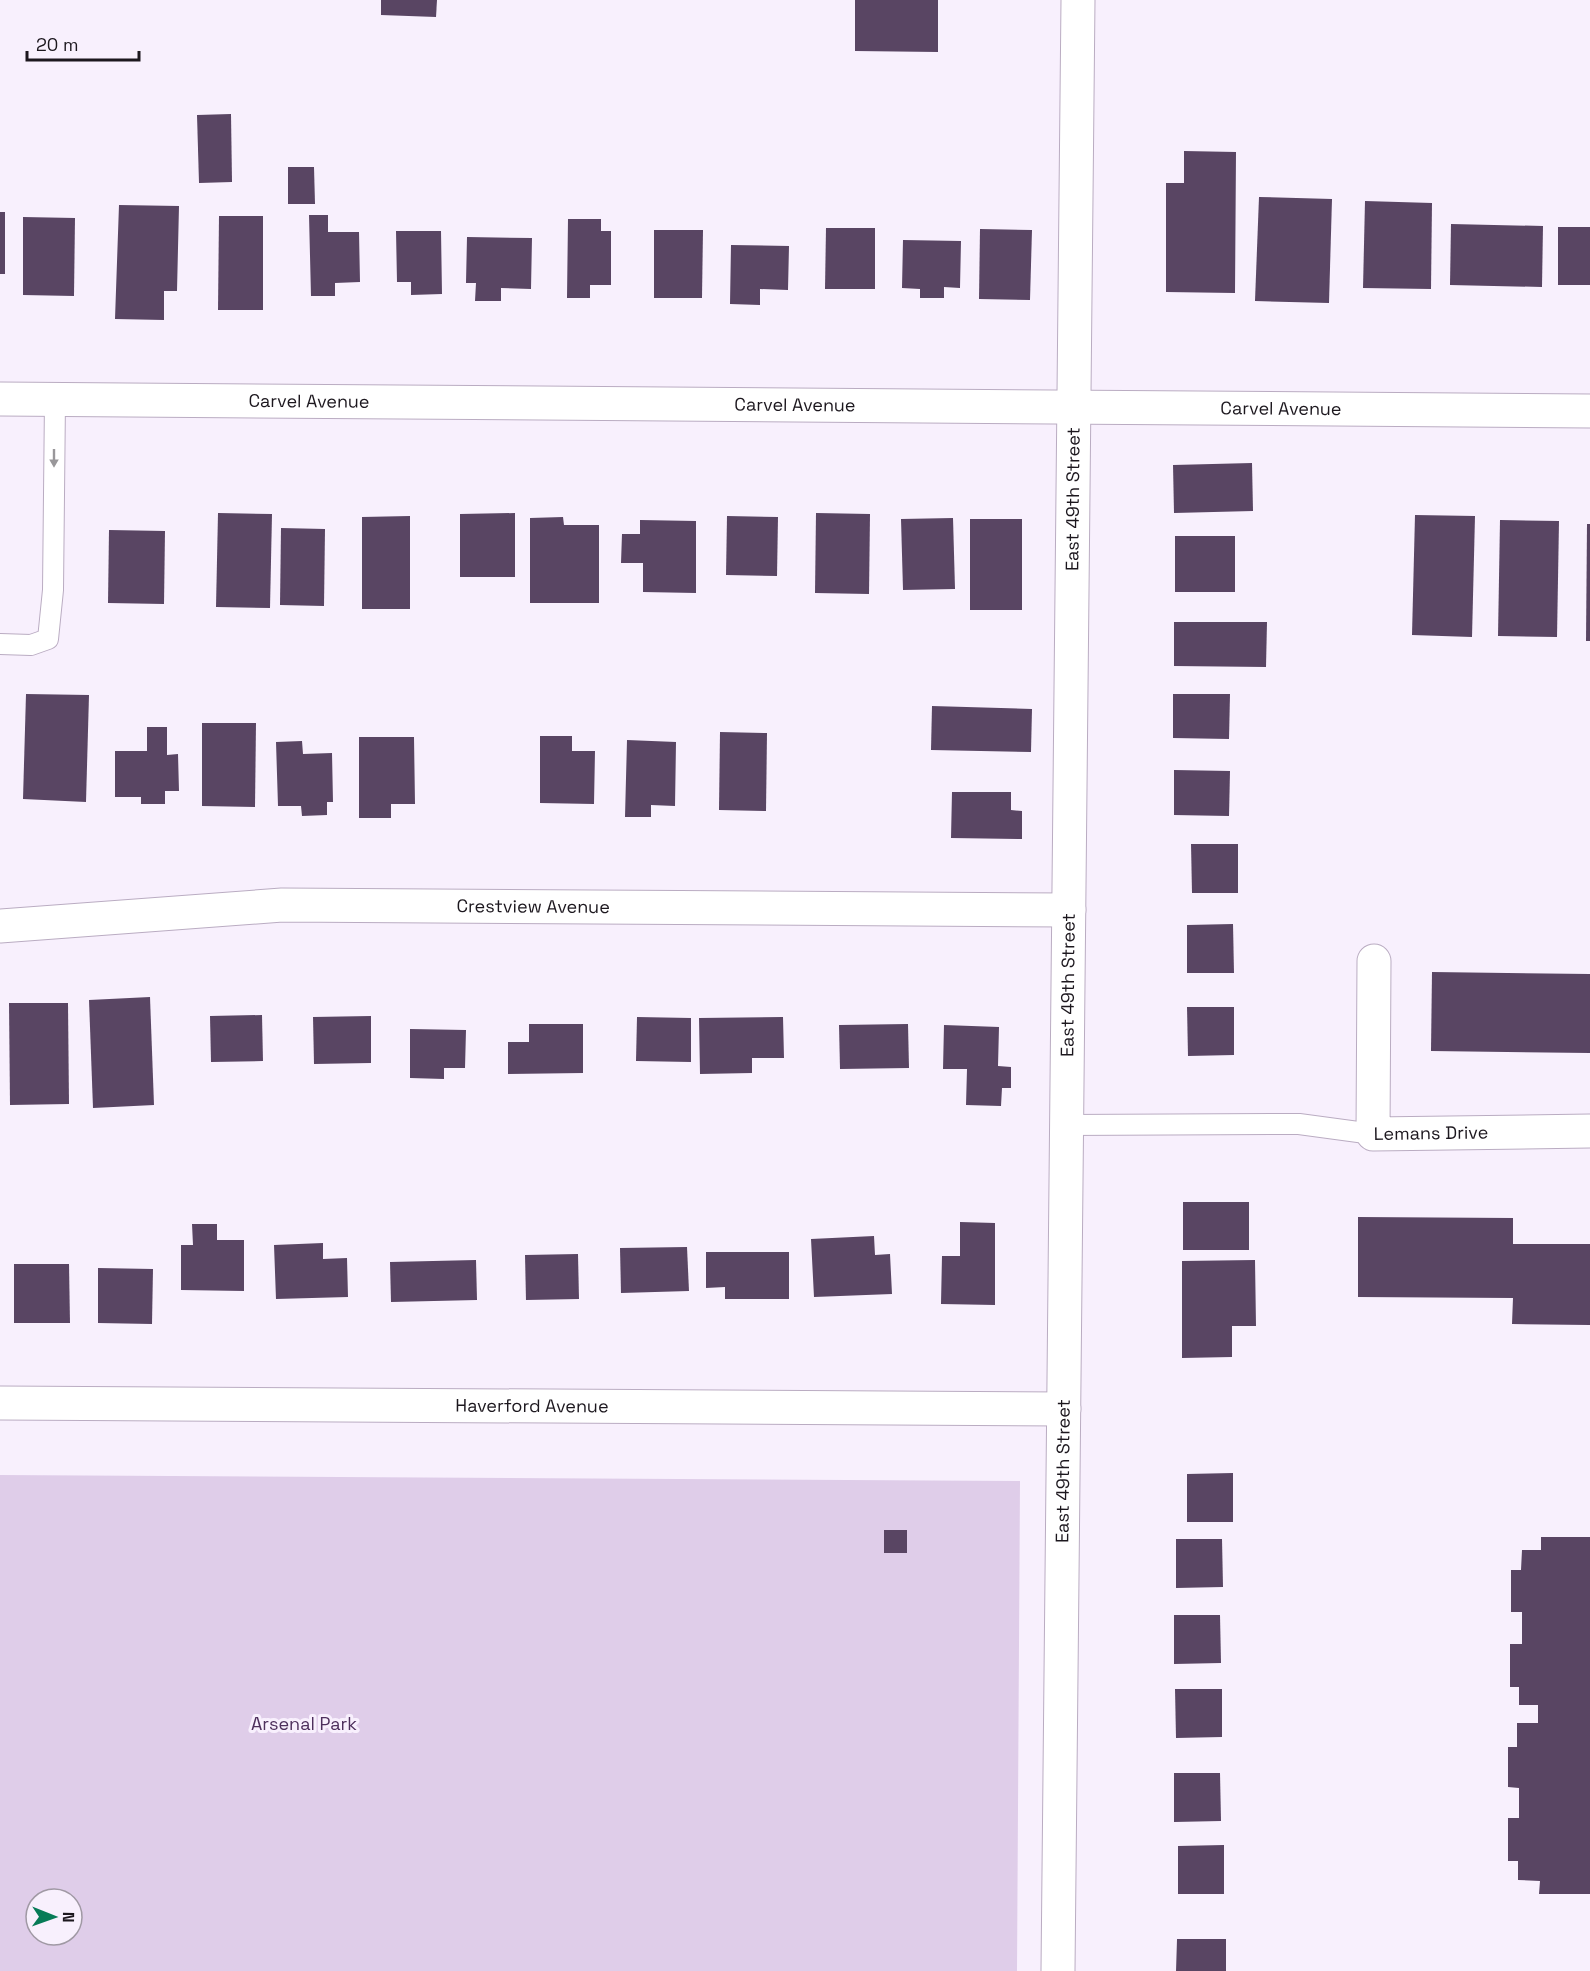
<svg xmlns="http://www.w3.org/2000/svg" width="1590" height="1971" viewBox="0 0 1590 1971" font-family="'Space Grotesk',sans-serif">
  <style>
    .green { fill: #dfcde9; fill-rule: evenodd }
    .building { fill: #594563 }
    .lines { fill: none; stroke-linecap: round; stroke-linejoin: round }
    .service-casing { stroke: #baacc2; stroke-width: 22 }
    .minor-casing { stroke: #baacc2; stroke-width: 35 }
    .service { stroke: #fff; stroke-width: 20 }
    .minor { stroke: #fff; stroke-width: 33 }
    .oneway { fill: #99979a }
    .labels { text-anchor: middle; stroke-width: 6; stroke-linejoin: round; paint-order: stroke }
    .street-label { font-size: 18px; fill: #1c171e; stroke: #f8f0fd }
    .park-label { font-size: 18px; fill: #4e305d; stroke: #f8f0fd }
  </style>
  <rect width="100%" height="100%" fill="#f8f0fd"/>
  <path class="green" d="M0,1475L1020,1481L1017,1971H0ZM36,1899H72V1935H36Z"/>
  <g class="building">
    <path d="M381,0H437L436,17L381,15Z"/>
    <path d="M855,0H938V52L855,51Z"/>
    <path d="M231,114L232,182L199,183L197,115Z"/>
    <path d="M1184,151L1236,152L1235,293L1166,292V183H1184Z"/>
    <path d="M288,167H314L315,204H288Z"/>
    <path d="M1259,197L1332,199L1329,303L1255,301Z"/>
    <path d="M1365,201L1432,203L1431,289L1363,288Z"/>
    <path d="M119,205L179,206L177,291H164V320L115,319Z"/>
    <rect x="0" y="212" width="5" height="62"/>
    <path d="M309,215H328V232H359L360,282L335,283V296H311Z"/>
    <path d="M219,216H263V310H218Z"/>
    <path d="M23,217L75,218L74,296L23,295Z"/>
    <path d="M568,219H601V231H611V285H590V298H567Z"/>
    <path d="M1451,224L1543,226L1542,287L1450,285Z"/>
    <rect x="1558" y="227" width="32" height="58"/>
    <path d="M826,228H875V289H825Z"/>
    <path d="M980,229L1032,230L1030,300L979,299Z"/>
    <path d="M654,230H703L702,298H654Z"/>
    <path d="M396,231H441L442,294L411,295V282H397Z"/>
    <path d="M467,237L532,238L531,289L501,288V301H475L476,283H466Z"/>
    <path d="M903,240L961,241L960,288L944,287V298H920V289L902,288Z"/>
    <path d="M731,245L789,246L788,290L760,289V305L730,304Z"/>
    <path d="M1252,463L1253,511L1174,513L1173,465Z"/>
    <path d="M218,513L272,514L270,608L216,607Z"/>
    <path d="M515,513V577H460V514Z"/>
    <path d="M816,513L870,514L869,594L815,593Z"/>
    <path d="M1415,515L1475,516L1472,637L1412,635Z"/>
    <path d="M410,516V609H362V517Z"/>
    <path d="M727,516L778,517L777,576L726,575Z"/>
    <path d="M563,517L564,525H599V603H530V518Z"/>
    <path d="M953,518L955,589L903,590L901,519Z"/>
    <rect x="970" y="519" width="52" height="91"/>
    <path d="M640,520L696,521V593L643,592V563H621L622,534H640Z"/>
    <path d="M1500,520L1559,521L1557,637L1498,636Z"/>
    <path d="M1587,524H1590V641H1586Z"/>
    <path d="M281,528L325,529L324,606L280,605Z"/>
    <path d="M109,530L165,531L164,604L108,603Z"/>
    <rect x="1175" y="536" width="60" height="56"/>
    <path d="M1174,622H1267L1266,667L1174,666Z"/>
    <path d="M26,694L89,695L86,802L23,799Z"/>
    <path d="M1173,694H1230L1229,739L1173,738Z"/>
    <path d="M932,706L1032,709L1031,752L931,750Z"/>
    <path d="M202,723H256L255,807L202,806Z"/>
    <path d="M147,727H167V755L178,754L179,791H165V804H141V797H115V751H147Z"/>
    <path d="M720,732L767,733L766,811L719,810Z"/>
    <path d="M540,736H572V751H595L594,804L540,803Z"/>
    <path d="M359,737H414L415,804H391V818H359Z"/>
    <path d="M627,740L676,742L675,806L651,805V817H625Z"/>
    <path d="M302,741L303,754L332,753L333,802H327V815L302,816L301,806H278L276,742Z"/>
    <path d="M1174,770L1230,771L1229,816L1174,815Z"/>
    <path d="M952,792H1011V810L1022,811V839L951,838Z"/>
    <path d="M1191,844H1238V893H1192Z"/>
    <path d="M1233,924L1234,973H1187V925Z"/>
    <path d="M1432,972L1590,974V1053L1431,1051Z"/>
    <path d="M150,997L154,1105L93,1108L89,1000Z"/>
    <path d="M9,1003H68L69,1104L10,1105Z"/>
    <path d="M1187,1007H1234V1055L1188,1056Z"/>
    <path d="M262,1015L263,1061L211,1062L210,1016Z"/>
    <path d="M371,1016V1063L314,1064L313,1017Z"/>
    <path d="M637,1017L691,1018V1062L636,1061Z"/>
    <path d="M783,1017L784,1058H752V1073L700,1074L699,1018Z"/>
    <path d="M529,1024H583V1073L508,1074V1042H529Z"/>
    <path d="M908,1024L909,1068L840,1069L839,1025Z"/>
    <path d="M944,1025L999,1027L998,1066L1011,1067V1088H1002L1001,1106L966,1105L967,1069H943Z"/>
    <path d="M410,1029L466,1030L465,1068H444V1079L410,1078Z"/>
    <rect x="1183" y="1202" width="66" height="48"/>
    <path d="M1358,1217L1513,1218V1244H1590V1325L1512,1324L1513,1298L1358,1297Z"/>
    <path d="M960,1222L995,1223V1305L941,1304L942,1256H960Z"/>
    <path d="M192,1224H217V1240H244V1291L181,1290V1245H193Z"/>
    <path d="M874,1236L875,1255L890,1254L892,1294L814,1297L811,1239Z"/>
    <path d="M323,1243V1259L347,1258L348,1297L276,1299L274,1245Z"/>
    <path d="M687,1247L689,1291L621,1293L620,1248Z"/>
    <path d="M706,1252H789V1299H725V1287L706,1288Z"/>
    <path d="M578,1254L579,1299L526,1300L525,1255Z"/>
    <path d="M476,1260L477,1300L391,1302L390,1262Z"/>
    <path d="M1255,1260L1256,1326H1232V1357L1182,1358V1261Z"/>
    <path d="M14,1264H69L70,1323H14Z"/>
    <path d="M98,1268L153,1269L152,1324L98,1323Z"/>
    <path d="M1233,1473V1522H1187V1474Z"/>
    <rect x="884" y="1530" width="23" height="23"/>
    <path d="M1541,1537H1590V1894H1539L1540,1881L1518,1880V1861H1508V1818H1519V1788L1508,1787V1747H1517V1723H1538V1705H1519V1687H1510V1644H1522V1612H1511V1570H1521L1522,1550H1541Z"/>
    <path d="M1176,1539H1222L1223,1587L1176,1588Z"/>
    <path d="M1174,1615H1220L1221,1663L1174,1664Z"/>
    <path d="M1175,1689H1222V1737L1176,1738Z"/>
    <path d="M1174,1773H1220L1221,1821L1174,1822Z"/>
    <path d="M1224,1845V1894H1178V1846Z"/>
    <path d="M1177,1939H1226V1971H1176Z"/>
  </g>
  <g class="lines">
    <g class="service-casing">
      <g id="service">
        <path d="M0,644L31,645L48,639L53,590L55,400"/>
        <path d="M1066,1125L1299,1124L1373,1134"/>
      </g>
    </g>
    <g class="minor-casing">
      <g id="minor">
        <path id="s1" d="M0,399L1590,411"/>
        <path id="s2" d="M0,926L282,905L1069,910"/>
        <path id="s3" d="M1374,961L1373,1134L1590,1131"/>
        <path id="s4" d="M0,1403L1064,1409"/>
        <path id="s5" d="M1058,1971L1078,0"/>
      </g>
    </g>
    <use href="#service" class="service"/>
    <use href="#minor" class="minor"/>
  </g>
  <defs><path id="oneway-solid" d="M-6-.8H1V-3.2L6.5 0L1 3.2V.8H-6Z" transform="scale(1.5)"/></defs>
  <use class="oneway" href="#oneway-solid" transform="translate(54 458) rotate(90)"/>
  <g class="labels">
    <g class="street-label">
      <text dy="6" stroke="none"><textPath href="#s1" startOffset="309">Carvel Avenue</textPath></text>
      <text dy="6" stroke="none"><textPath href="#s1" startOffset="795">Carvel Avenue</textPath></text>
      <text dy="6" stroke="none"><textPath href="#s1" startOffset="1281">Carvel Avenue</textPath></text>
      <text dy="6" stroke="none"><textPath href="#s5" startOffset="1472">East 49th Street</textPath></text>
      <text dy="6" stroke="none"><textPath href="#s2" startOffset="534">Crestview Avenue</textPath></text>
      <text dy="6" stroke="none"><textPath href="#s5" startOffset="986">East 49th Street</textPath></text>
      <text dy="6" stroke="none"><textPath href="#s3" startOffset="231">Lemans Drive</textPath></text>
      <text dy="6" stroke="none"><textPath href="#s4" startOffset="532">Haverford Avenue</textPath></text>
      <text dy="6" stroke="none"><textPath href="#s5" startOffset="500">East 49th Street</textPath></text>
    </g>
    <g class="park-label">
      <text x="304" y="1730">Arsenal Park</text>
    </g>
  </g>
  <g transform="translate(54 1917) rotate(91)"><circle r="28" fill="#f8f0fd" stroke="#a099a4" stroke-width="1.5"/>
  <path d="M0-4.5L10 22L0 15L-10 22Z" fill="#077b57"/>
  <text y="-9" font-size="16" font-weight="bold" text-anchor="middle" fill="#1c171e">N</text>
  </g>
  <path d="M27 51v9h112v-9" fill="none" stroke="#1c171e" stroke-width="3"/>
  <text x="36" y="51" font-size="18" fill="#1c171e" stroke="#f8f0fd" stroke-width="4.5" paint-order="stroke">20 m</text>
</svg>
